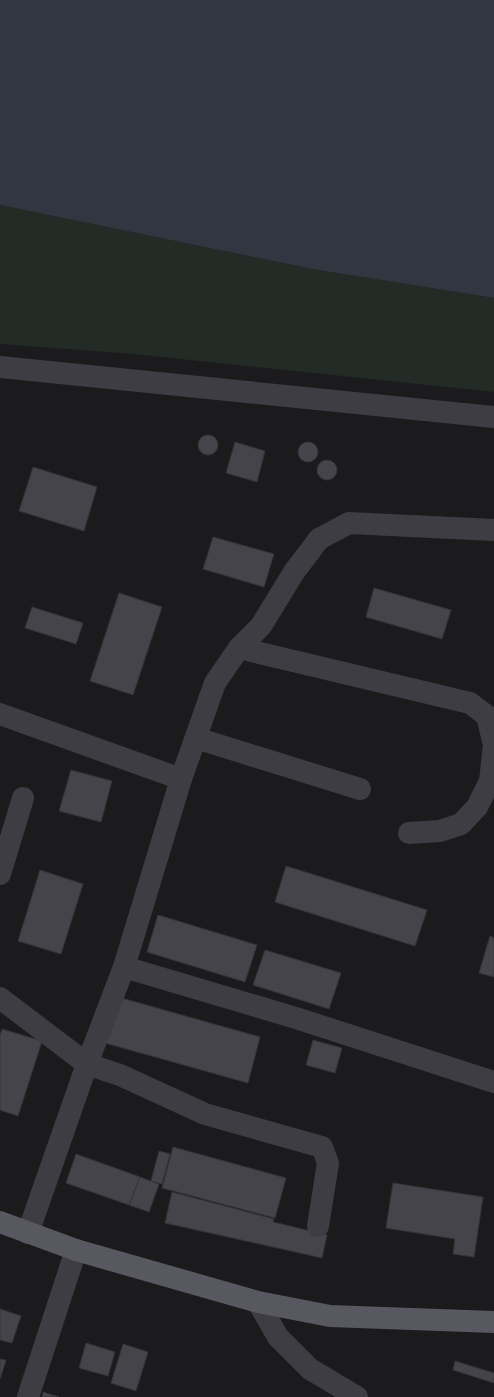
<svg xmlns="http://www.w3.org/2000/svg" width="494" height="1397" viewBox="0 0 494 1397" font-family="'Public Sans',sans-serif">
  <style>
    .green { fill: #222b25 }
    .water { fill: #303741 }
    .building { fill: #45444a; stroke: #353439 }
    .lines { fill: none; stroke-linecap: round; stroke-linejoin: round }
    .minor { stroke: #3e3d44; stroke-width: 22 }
    .major { stroke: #585860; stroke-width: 22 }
  </style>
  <rect width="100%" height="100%" fill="#1b1a1d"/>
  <path class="green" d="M0,205L312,269L494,298V392L133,354L0,344Z"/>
  <path class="water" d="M0,0H494V298L312,269L0,205Z"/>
  <g class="building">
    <circle cx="208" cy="445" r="10"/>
    <circle cx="308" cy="452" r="10"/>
    <path d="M235,442L265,451L257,482L226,473Z"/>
    <circle cx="327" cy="470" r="10"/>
    <path d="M33,467L97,487L84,531L19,511Z"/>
    <path d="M213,537L274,554L264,587L203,569Z"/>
    <path d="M374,588L451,610L442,639L366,617Z"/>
    <path d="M119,593L162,607L133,695L90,681Z"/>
    <path d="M32,607L83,623L76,644L25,628Z"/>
    <path d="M71,770L112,781L101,822L59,811Z"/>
    <path d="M286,866L427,910L415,946L275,902Z"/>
    <path d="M40,870L83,884L61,954L18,941Z"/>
    <path d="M158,915L257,945L245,982L147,952Z"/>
    <path d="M490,936L494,938V977L479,973Z"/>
    <path d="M265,950L341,973L329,1009L253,985Z"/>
    <path d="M118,997L260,1037L248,1083L105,1043Z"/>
    <path d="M2,1029L42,1041L18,1116L0,1110V1035Z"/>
    <path d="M313,1040L342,1048L335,1073L306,1065Z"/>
    <path d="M173,1147L286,1178L275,1218L162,1188Z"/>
    <path d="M159,1151L170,1154L162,1184L151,1181Z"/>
    <path d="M76,1154L140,1177L129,1205L66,1183Z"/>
    <path d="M140,1177L159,1184L149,1212L129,1205Z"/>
    <path d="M393,1183L483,1197L474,1257L453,1254L455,1239L386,1228Z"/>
    <path d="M172,1192L274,1219L273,1222L327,1235L322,1258L165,1223Z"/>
    <path d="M0,1309L21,1316L12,1343L0,1340Z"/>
    <path d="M86,1343L115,1352L108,1376L79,1368Z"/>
    <path d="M123,1344L148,1352L136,1391L111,1383Z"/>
    <path d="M0,1359L6,1360L0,1379Z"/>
    <path d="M455,1361L494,1373V1383L453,1370Z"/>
    <path d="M43,1392L59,1397H42Z"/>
  </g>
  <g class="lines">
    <g class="minor">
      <path d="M0,367L494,417"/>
      <path d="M239,648L470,703L487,716L494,745L490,781L477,807L461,824L440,831L409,833"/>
      <path d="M0,714L181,779"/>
      <path d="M196,738L360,789"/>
      <path d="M0,874L23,798"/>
      <path d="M124,967L296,1018L494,1082"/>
      <path d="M0,998L87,1064L120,1075L205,1114L322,1147L328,1163L318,1226"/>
      <path d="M28,1233L87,1064L124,967L181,779L215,683L239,648L261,626L294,572L319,539L349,523L494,530"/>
      <path d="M258,1302L278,1337L310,1369L357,1397"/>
      <path d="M28,1397L76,1250"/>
    </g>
    <path class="major" d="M0,1222L76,1250L258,1302L330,1316L494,1322"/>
  </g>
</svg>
